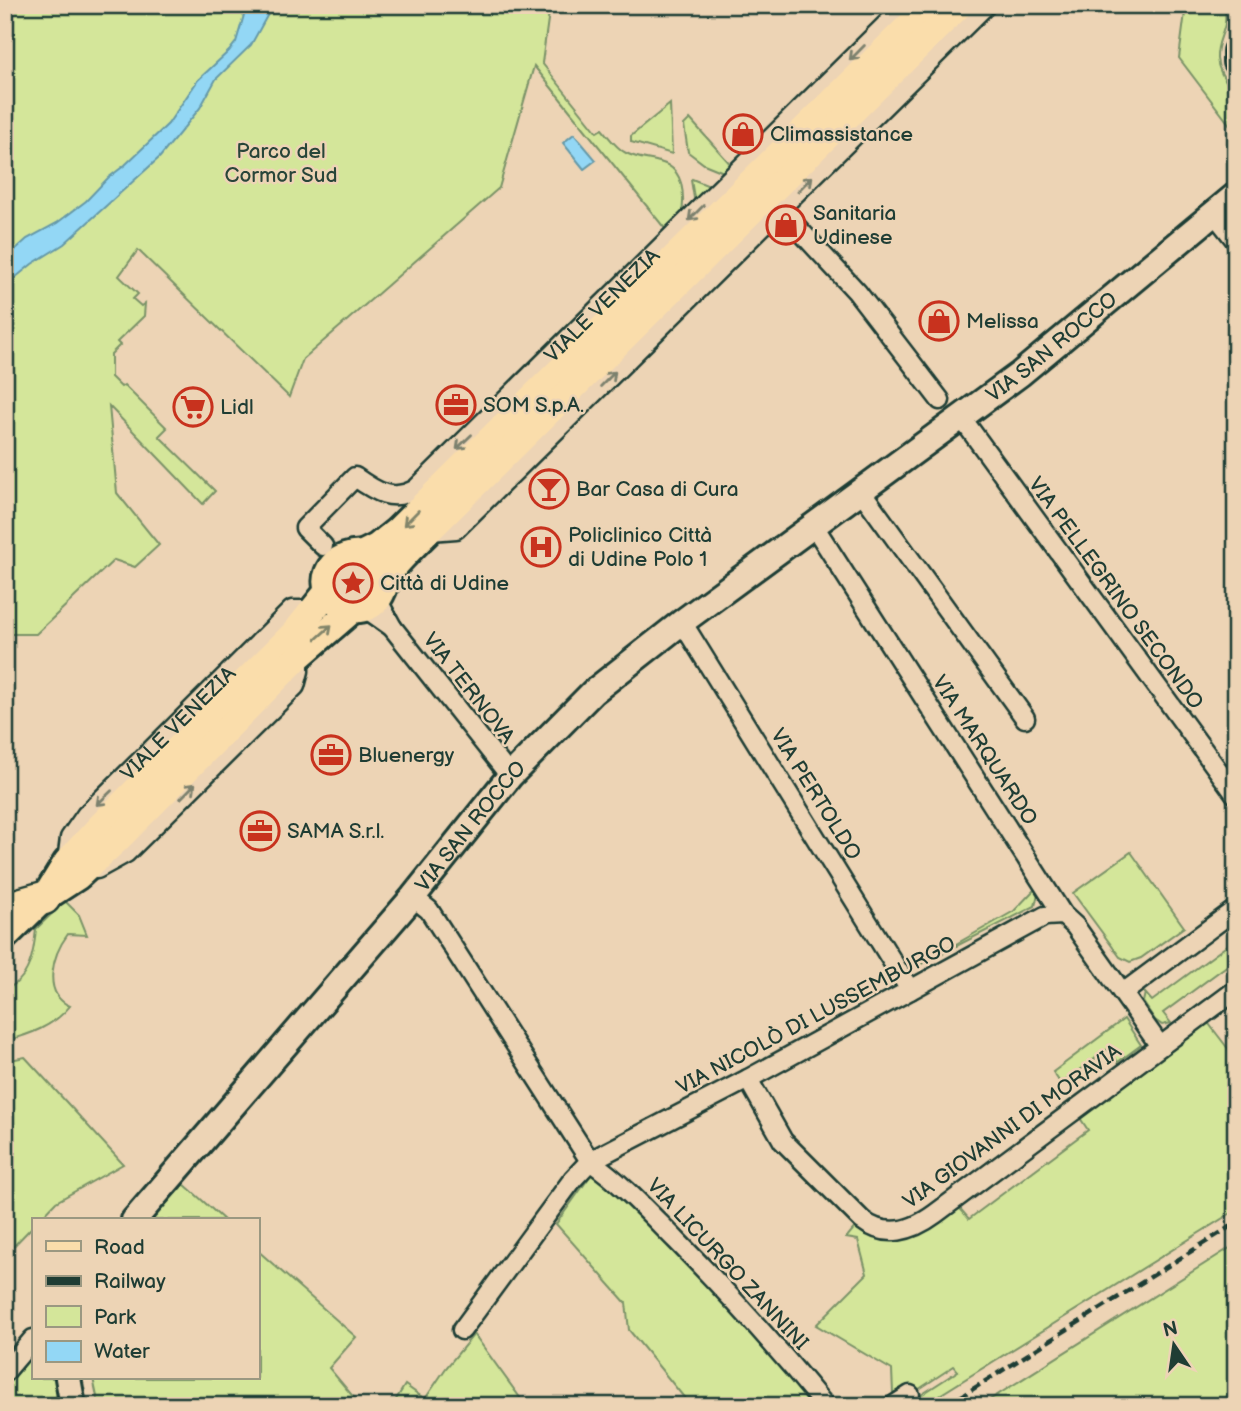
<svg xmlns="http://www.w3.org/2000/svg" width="1241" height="1411" viewBox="0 0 1241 1411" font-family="'Balsamiq Sans',sans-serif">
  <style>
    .green { fill: #d4e69a; stroke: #7a9267; stroke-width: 2 }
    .water { fill: #93d7f5; stroke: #6599a8; stroke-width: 2 }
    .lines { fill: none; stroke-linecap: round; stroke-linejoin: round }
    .street-casing { stroke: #1f3d34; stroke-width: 23 }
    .secondary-casing { stroke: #1f3d34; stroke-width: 30 }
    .primary-casing { stroke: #1f3d34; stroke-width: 32 }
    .highway-casing { stroke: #1f3d34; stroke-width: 37 }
    .street { stroke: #edd4b5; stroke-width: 18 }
    .secondary { stroke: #edd4b5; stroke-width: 24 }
    .primary { stroke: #faddab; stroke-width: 26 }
    .highway { stroke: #faddab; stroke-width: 32 }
    .rail { stroke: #1f3d34; stroke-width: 4.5; stroke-dasharray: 10 5; stroke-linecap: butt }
    .oneway { stroke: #7c816e }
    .oneway2 { stroke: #82856a }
    .labels { text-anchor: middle; stroke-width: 5; stroke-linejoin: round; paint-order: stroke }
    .poi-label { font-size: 21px; fill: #1f3d34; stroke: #edd4b5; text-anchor: start }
    .park-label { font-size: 21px; fill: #284539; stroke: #edd4b5 }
    .street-label { font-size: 21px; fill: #1f3d34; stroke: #edd4b5 }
  </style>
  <rect width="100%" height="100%" fill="#edd4b5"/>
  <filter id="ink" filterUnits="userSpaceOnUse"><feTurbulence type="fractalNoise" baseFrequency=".0143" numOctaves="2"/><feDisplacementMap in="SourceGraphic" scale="14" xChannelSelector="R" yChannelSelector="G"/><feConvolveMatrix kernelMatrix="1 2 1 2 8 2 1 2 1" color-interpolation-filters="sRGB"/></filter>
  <g filter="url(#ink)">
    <g class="green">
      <path d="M5,5H550L542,63L597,132L602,129C609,137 616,148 626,153C647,164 673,155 681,183C684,195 684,205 681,217L666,230L534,66L499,188L303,359L289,397L138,250L119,276L138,294L133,299L141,306L145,303L144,316L117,342L120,345L111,354V377L121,387L124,385L167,428L159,436L215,491L203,504L109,406L117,493L159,545L135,567L114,560L36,634H5Z"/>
      <path d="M1186,5H1224C1230,31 1216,36 1217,59C1219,77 1232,85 1236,99C1238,109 1236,123 1236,133L1179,58Z"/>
      <path d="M670,104L672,154L631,142V136Z"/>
      <path d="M690,119L733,167L726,173L704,164L688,152L684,125Z"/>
      <path d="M692,179L712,187L695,204L691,180Z"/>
      <circle cx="355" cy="582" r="14"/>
      <path d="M1131,852L1184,927L1141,958L1130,962L1120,957L1073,893Z"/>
      <path d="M1035,889L1038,894L1035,906L919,965L1014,911Z"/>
      <path d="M65,901L79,915L87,935L68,934C53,954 41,993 70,1006C54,1026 29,1035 5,1041V989C30,981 34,951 36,929Z"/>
      <path d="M1236,939V959L1163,1013L1171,1023L1162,1025L1155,1020L1143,1002L1145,993L1152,1001Z"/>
      <path d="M1124,1019L1141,1045L1118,1062L1108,1049L1061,1084L1053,1072Z"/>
      <path d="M1206,1020L1236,1059V1210L922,1406H904L958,1371L954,1366L910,1395L900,1389L893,1393L892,1370L816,1325L867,1274L858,1240L846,1238L856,1226L874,1235L957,1205L969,1219L1088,1130L1078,1115Z"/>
      <path d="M25,1057L123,1164L56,1202L39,1220H33V1226L8,1252L5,1250V1061Z"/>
      <path d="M596,1168L615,1182L821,1406H691L629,1330L626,1303L556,1224Z"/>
      <path d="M184,1184L224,1220H151Z"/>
      <path d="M1236,1244V1406H980Z"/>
      <path d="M257,1250L356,1337L329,1368L361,1406H99L93,1378H257Z"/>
      <path d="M474,1334L526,1406H392L405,1385L425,1399L446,1368Z"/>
      <path d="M32,1348L33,1378H55L57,1406H5V1380Z"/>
    </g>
    <g class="water">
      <path d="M247,5H273L251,45L216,79L200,108L160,157L64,244L32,264L5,286V259L27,239L57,223L86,201L108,178L125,165L168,124L198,80L229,51L236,42Z"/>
      <path d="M574,134L596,160L584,169L563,143Z"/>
    </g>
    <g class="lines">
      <g class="street-casing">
        <g id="street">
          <path d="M780,209L857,292L940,400"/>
          <path d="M1214,213L1236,241"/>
          <path d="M961,417L1236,795"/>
          <path d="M861,491L1025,718"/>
          <path d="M814,526L1063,915L1075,926L1160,1046"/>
          <path d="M430,531L456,529L986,5"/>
          <path id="s1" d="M323,546L305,528L355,477C375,491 392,503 416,489L906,5"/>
          <path d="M365,608L392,627L377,599"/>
          <path d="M682,622L910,990"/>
          <path d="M392,627L510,776"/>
          <path id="s2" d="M67,862L70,838L86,815L292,610H315"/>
          <path d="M97,869L126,853L295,686L299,671V656"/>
          <path d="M413,897L429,910L590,1161C623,1184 649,1213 677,1241C729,1294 778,1348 825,1406"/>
          <path d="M1123,993L1236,909"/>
          <path d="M748,1079L783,1141L862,1220C886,1239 912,1231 935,1214L1236,990"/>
          <path d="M462,1330L573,1179L590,1161L748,1079L1045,916L1063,915"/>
          <path d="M5,1372L33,1339"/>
          <path d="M893,1406L910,1395"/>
        </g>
      </g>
      <g class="secondary-casing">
        <g id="secondary">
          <path d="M1236,51V62"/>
          <path id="s3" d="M134,1220L413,897L510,776L593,692L682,622L1020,374L1236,195"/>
          <path d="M68,1378L73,1406"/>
        </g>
      </g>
      <g class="primary-casing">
        <g id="primary">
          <path d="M361,555L377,547L397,531L930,5"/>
          <path d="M383,585C382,528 302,562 334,599C345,612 365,613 377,600C384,592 385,580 391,571C396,563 403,557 409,550L960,5"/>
          <path d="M51,888L67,862L100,826L296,631L329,590"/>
          <path d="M5,936L44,898L78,876L115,842L299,656L352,610"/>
        </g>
      </g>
      <g class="highway-casing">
        <path id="highway" d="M5,909L44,898"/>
      </g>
      <use href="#street" class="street"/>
      <use href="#secondary" class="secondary"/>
      <use href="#primary" class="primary"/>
      <use href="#highway" class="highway"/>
      <path class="rail" d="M946,1406L1236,1223"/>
    </g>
    <defs><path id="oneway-shaft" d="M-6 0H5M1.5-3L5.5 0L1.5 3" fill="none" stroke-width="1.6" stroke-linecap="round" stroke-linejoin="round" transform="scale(1.75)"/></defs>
    <g class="oneway">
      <use href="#oneway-shaft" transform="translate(857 53) rotate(135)"/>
      <use href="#oneway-shaft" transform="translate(805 184) rotate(-45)"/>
      <use href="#oneway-shaft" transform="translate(696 213) rotate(135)"/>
      <use href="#oneway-shaft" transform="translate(608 379) rotate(-45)"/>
      <use href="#oneway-shaft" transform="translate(464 442) rotate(136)"/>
      <use href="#oneway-shaft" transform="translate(188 791) rotate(-45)"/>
      <use href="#oneway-shaft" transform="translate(104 798) rotate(136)"/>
    </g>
    <g class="oneway2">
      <use href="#oneway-shaft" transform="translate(411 518) rotate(135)"/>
      <use href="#oneway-shaft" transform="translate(324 632) rotate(-42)"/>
    </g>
  </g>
  <defs>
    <g id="shop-ring" transform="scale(2.0125)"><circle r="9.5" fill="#edd4b5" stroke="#c8321e" stroke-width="1.5"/><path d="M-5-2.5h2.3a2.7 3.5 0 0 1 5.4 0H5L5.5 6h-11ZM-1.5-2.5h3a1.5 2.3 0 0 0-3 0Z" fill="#c8321e"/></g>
    <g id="office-ring" transform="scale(2.0125)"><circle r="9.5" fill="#edd4b5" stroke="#c8321e" stroke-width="1.5"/><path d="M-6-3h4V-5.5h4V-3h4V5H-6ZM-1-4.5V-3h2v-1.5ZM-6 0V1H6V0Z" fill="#c8321e"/></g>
    <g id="supermarket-ring" transform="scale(2.0125)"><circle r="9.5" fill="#edd4b5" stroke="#c8321e" stroke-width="1.5"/><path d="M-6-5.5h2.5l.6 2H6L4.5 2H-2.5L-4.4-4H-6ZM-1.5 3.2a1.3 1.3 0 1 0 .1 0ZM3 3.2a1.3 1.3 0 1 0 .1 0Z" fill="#c8321e"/></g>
    <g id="bar-ring" transform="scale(2.0125)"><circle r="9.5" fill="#edd4b5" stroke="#c8321e" stroke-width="1.5"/><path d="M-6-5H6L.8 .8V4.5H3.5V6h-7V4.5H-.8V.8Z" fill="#c8321e"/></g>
    <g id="hospital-ring" transform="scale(2.0125)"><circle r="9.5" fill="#edd4b5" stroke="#c8321e" stroke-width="1.5"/><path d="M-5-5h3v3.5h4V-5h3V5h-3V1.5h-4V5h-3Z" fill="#c8321e"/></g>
    <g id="sight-ring" transform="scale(2.0125)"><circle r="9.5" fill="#edd4b5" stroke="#c8321e" stroke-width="1.5"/><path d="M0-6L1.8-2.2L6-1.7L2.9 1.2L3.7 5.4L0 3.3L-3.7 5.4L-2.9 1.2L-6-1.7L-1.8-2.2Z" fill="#c8321e"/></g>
  </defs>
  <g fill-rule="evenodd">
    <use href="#shop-ring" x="743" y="134"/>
    <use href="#shop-ring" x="786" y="225"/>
    <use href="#shop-ring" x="939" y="321"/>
    <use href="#office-ring" x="456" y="405"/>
    <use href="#supermarket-ring" x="193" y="407"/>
    <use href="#bar-ring" x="549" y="489"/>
    <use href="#hospital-ring" x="541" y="547"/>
    <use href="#sight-ring" x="353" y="583"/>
    <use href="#office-ring" x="331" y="755"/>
    <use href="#office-ring" x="260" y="831"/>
  </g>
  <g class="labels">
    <g class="poi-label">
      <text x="770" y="141">Climassistance</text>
      <text x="813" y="220">Sanitaria<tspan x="813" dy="24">Udinese</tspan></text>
      <text x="966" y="328">Melissa</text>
      <text x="483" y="412">SOM S.p.A.</text>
      <text x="220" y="414">Lidl</text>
      <text x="576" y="496">Bar Casa di Cura</text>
      <text x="568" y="542">Policlinico Città<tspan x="568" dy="24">di Udine Polo 1</tspan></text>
      <text x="380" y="590">Città di Udine</text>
      <text x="358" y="762">Bluenergy</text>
      <text x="287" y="838">SAMA S.r.l.</text>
    </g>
    <g class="park-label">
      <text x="281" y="158">Parco del<tspan x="281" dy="24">Cormor Sud</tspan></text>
    </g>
    <g class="street-label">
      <text dy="7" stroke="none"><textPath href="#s1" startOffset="425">VIALE VENEZIA</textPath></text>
      <text dy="7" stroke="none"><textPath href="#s3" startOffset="1274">VIA SAN ROCCO</textPath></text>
      <text transform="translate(1116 593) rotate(54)" y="7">VIA PELLEGRINO SECONDO</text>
      <text transform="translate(469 688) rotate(52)" y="7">VIA TERNOVA</text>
      <text dy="7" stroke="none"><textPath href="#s2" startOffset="182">VIALE VENEZIA</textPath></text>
      <text transform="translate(985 750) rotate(57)" y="7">VIA MARQUARDO</text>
      <text transform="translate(816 794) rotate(58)" y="7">VIA PERTOLDO</text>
      <text dy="7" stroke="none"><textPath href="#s3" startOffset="518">VIA SAN ROCCO</textPath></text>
      <text transform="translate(816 1015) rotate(-28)" y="7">VIA NICOLÒ DI LUSSEMBURGO</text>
      <text transform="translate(1012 1126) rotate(-36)" y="7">VIA GIOVANNI DI MORAVIA</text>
      <text transform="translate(728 1264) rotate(47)" y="7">VIA LICURGO ZANNINI</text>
    </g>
  </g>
  <rect width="1241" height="1411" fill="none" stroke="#edd4b5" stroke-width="28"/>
  <rect x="14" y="14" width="1213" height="1383" fill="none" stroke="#1f3d34" stroke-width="2.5" filter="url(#ink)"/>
  <rect x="32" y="1218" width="228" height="161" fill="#edd4b5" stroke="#9b9881" stroke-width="2"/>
  <rect x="46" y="1241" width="35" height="10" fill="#faddab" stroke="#9b9881" stroke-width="2"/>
  <text x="94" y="1254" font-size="21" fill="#1f3d34">Road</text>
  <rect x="46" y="1276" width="35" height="10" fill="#1f3d34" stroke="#9b9881" stroke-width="2"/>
  <text x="94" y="1288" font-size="21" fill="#1f3d34">Railway</text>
  <rect x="46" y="1306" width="35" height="21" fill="#d4e69a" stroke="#9b9881" stroke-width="2"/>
  <text x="94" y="1324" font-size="21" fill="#1f3d34">Park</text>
  <rect x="46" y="1341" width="35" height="21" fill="#93d7f5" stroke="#9b9881" stroke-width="2"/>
  <text x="94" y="1358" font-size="21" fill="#1f3d34">Water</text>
  <g transform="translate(1174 1345) rotate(347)" stroke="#edd4b5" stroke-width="5" paint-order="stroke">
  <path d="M0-5L12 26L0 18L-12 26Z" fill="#1f3d34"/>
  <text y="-10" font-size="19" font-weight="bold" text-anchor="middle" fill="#1f3d34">N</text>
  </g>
</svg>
